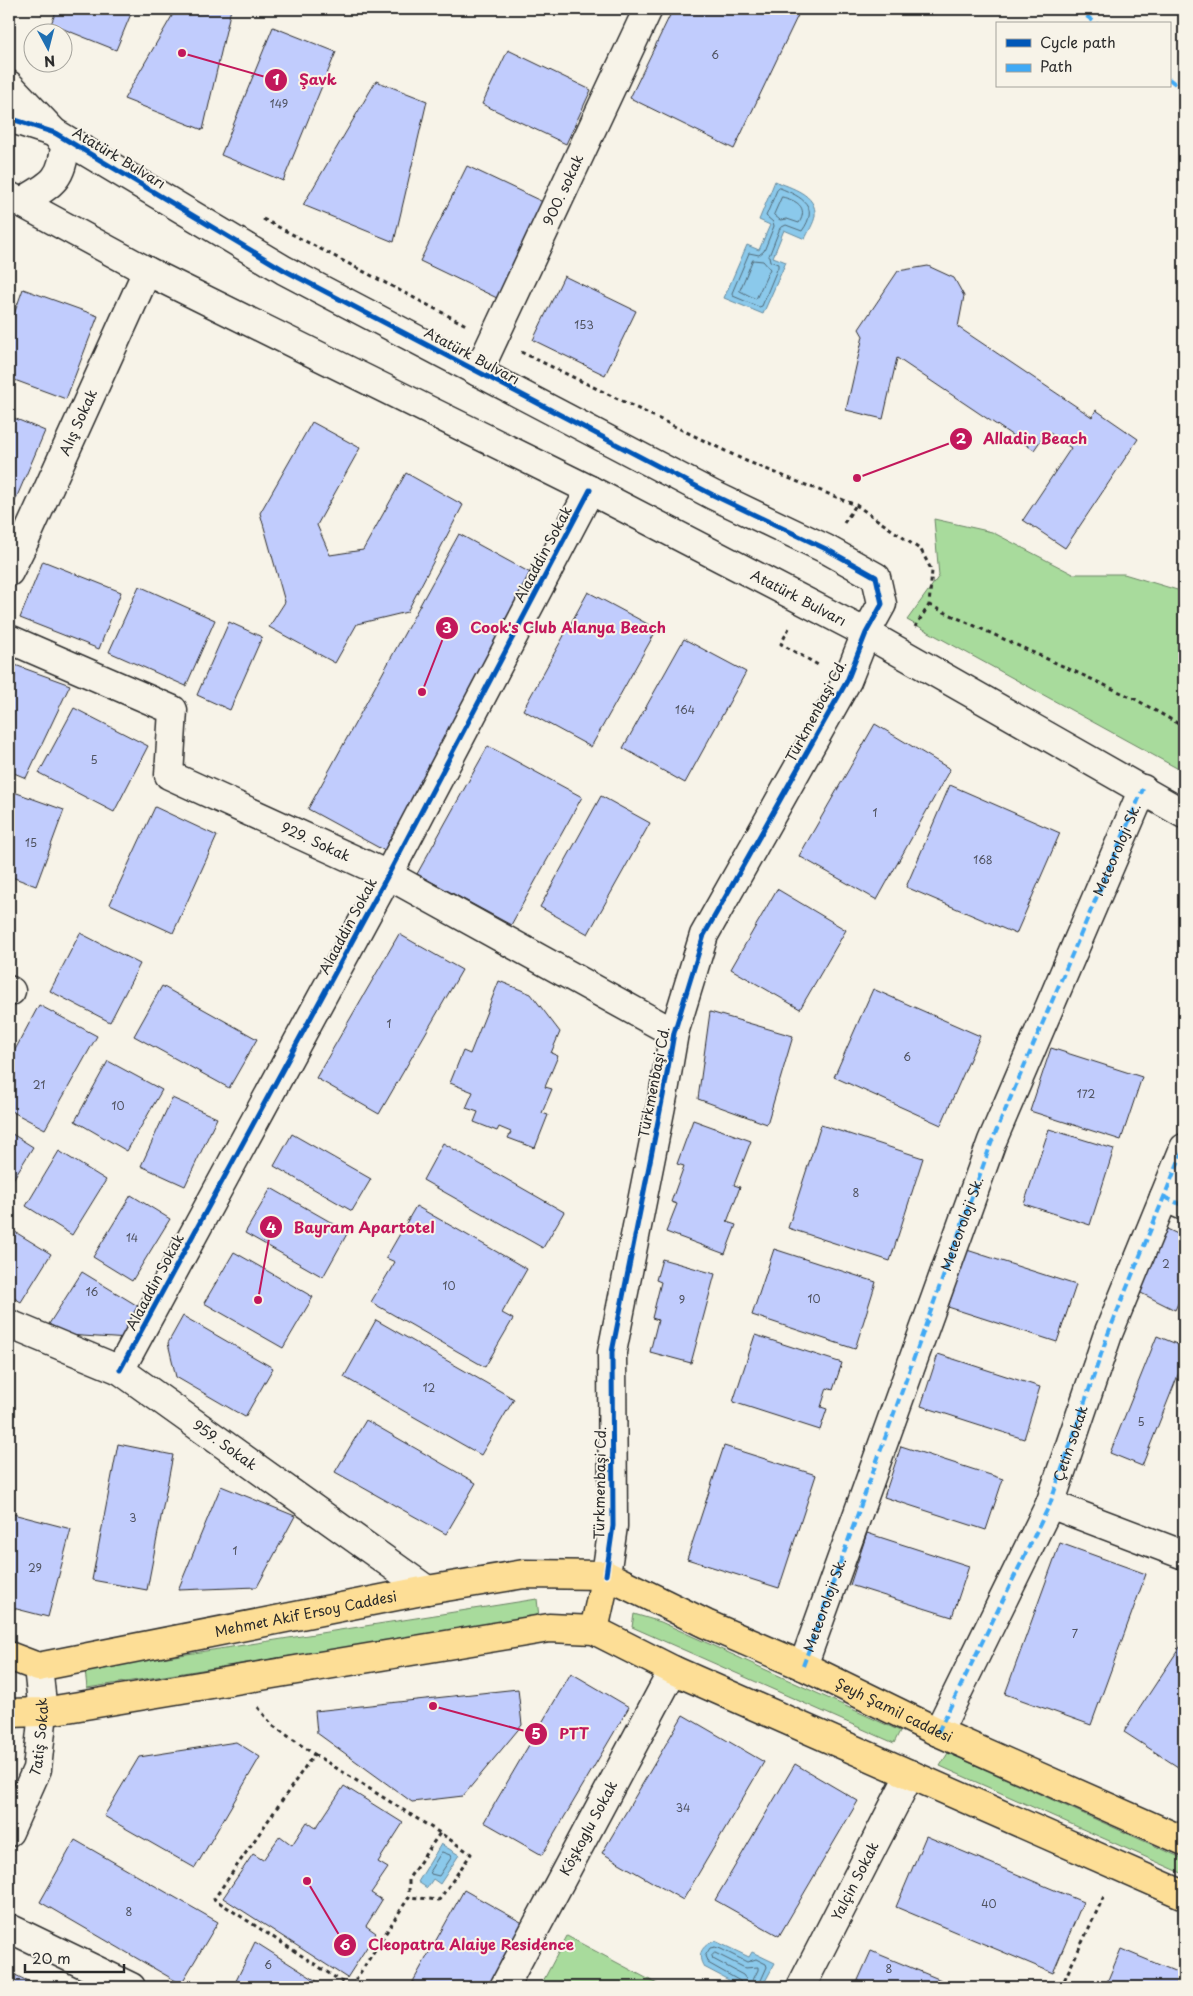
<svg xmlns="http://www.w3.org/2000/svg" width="1193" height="1996" viewBox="0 0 1193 1996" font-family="'Playpen Sans',sans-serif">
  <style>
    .green { fill: #a8db9c; stroke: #6a8364 }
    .water { fill: #8bc9eb; stroke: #658a9e }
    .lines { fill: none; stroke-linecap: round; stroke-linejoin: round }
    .shore { stroke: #516a78; stroke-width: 1 }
    .building { fill: #c1ccfd; stroke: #2b2b2b }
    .minor-casing { stroke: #2b2b2b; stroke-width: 31 }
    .major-casing { stroke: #2b2b2b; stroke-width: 31 }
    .path { stroke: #2b2b2b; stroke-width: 3; stroke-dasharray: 4 4; stroke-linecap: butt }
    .minor { stroke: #f7f3e8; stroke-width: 28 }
    .major { stroke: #fdde96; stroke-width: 28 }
    .quiet { stroke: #3fa9f5; stroke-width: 4; stroke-dasharray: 8 4; stroke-linecap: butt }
    .cycleway-casing { stroke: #f7f3e8; stroke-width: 8 }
    .cycleway { stroke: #0057b8; stroke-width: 5 }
    .labels { text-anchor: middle; stroke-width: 4; stroke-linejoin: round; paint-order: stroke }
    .number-label { font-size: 11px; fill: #505360 }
    .street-label { font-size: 14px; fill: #2b2b2b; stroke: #f7f3e8 }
    .leader { fill: none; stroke: #c2185b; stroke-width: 2 }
    .callout-dot { fill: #c2185b; stroke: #f7f3e8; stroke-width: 2 }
    .mark-label { font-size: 15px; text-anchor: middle; font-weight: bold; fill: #fff }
    .callout-label { font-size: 15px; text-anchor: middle; font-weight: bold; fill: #c2185b; stroke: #f7f3e8; stroke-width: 4; stroke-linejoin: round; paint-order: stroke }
  </style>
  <rect width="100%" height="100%" fill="#f7f3e8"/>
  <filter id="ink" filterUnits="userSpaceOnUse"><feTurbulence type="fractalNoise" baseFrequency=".02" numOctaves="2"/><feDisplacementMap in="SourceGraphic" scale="10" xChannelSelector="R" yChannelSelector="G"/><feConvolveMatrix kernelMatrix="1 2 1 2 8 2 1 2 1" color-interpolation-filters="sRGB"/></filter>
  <g filter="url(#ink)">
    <g class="green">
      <path d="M934,519L992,532L1073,574H1124L1184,592V772L907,620L939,576Z"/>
      <path d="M537,1599L539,1617L87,1688L85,1670Z"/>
      <path d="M634,1614L661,1622L900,1731L894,1743L632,1627Z"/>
      <path d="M948,1753L1184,1859V1874L940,1766Z"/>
      <path d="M567,1936L663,1987H540Z"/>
    </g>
    <g class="water">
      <path d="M775,181C791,188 817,194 815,216C814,223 808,232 805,239L784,230L773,257L786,262L763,314L724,298L747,245L759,250L770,225L759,220Z"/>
      <path d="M441,1844L459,1855L440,1884L433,1879L427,1888L418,1882Z"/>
      <path d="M715,1941L749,1957L752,1952L775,1963L762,1987H742L704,1967C696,1955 702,1945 715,1941Z"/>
    </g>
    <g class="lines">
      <g class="shore">
        <path d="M780,188C802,197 820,206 802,231L786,225L780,228L769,256L770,261L778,264V267L762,306L759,307L733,296L732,293L749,253L759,255L764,251L774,226L773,222L766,216L777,190Z"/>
        <path d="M782,197C796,200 809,207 799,223L787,219L780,220L774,215Z"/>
        <path d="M753,260L763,261L770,269L756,299L740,291Z"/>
        <path d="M442,1852L450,1855L451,1858L439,1876L431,1874L430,1871Z"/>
        <path d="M715,1953L745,1968L758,1967V1970L752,1982L749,1983L743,1975L713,1959L712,1956Z"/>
        <path d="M743,1987L740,1981L708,1963L705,1956L710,1948L715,1947L721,1949L747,1962L756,1959L766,1964L767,1967L758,1987"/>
      </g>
    </g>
    <g class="building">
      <path d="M57,9H133L116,50L51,24Z"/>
      <path d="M176,9H231L203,130L124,99Z"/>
      <path d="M621,9H642L638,17Z"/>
      <path d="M673,9H795L800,11L734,149L630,98Z"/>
      <path d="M273,27L336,52L283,181L221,155Z"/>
      <path d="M508,50L591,90L566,144L482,104Z"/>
      <path d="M376,81L427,101L394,242L303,205Z"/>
      <path d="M467,166L543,202L497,298L420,261Z"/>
      <path d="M928,266L954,278L964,296L958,327L1092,417L1096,410L1138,439L1065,548L1023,520L1071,448L1047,431L1034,450L897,358L883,419L846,410L863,336L859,329L898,271Z"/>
      <path d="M564,276L636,311L605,375L533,340Z"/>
      <path d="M23,289L98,316L66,399L9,378V328Z"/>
      <path d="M9,416L45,431L9,515Z"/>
      <path d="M312,422L360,448L317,525L330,555L363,550L406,473L463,505L407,612L357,624L335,663L269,627L285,602L260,513Z"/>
      <path d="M459,534L536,576L385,851L308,809Z"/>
      <path d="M43,561L121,592L99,649L20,618Z"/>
      <path d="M139,586L215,620L186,686L109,652Z"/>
      <path d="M588,592L657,629L591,747L523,710Z"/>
      <path d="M229,622L262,637L230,710L197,695Z"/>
      <path d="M684,639L746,672L685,783L623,748Z"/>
      <path d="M15,665L70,685L26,778L9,771V679Z"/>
      <path d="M74,708L148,746L114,812L39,773Z"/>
      <path d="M875,724L950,769L877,900L799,856Z"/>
      <path d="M488,746L582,797L511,925L417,874Z"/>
      <path d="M950,785L1060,833L1016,934L906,887Z"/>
      <path d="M14,792L64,810L36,886L9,876V805Z"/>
      <path d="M601,796L650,823L588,934L540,907Z"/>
      <path d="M155,807L217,836L173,933L110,904Z"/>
      <path d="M777,889L846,930L800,1009L731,969Z"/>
      <path d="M9,898L13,900L9,911Z"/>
      <path d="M80,933L140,964L110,1022L50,991Z"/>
      <path d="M399,934L462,970L379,1114L316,1078Z"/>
      <path d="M499,981L531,994L560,1032L551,1053L558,1056L545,1087L552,1089L542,1113L548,1115L535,1148L508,1138L511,1132L499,1127L497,1131L474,1122L478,1112L466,1108L473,1092L450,1083L463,1051L470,1054Z"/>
      <path d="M162,986L257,1039L229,1088L134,1036Z"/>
      <path d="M873,989L980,1036L941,1125L834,1077Z"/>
      <path d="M39,1005L97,1036L45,1129L9,1110V1061Z"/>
      <path d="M710,1012L793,1036L767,1124L698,1099Z"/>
      <path d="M1051,1048L1142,1077L1121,1140L1030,1111Z"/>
      <path d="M108,1061L162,1090L127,1151L75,1121Z"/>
      <path d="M172,1098L217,1118L185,1186L141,1166Z"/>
      <path d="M693,1120L751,1141L734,1185L740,1187L727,1222L736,1225L725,1254L666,1232L677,1204L671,1202L684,1166L677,1164Z"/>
      <path d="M821,1125L923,1158L890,1261L788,1228Z"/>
      <path d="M1049,1129L1114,1149L1090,1225L1024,1204Z"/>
      <path d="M9,1132L33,1147L9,1186Z"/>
      <path d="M292,1134L371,1179L352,1211L274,1166Z"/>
      <path d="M443,1143L564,1212L543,1248L423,1180Z"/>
      <path d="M59,1151L106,1180L72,1235L26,1206Z"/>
      <path d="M271,1188L348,1232L323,1277L245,1233Z"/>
      <path d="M131,1195L170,1219L132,1281L93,1257Z"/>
      <path d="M416,1206L527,1269L502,1313L513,1319L485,1367L371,1302L395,1262L386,1258Z"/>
      <path d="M1165,1228L1184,1237V1291L1175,1310L1135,1290Z"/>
      <path d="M12,1230L51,1254L21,1302L9,1295V1235Z"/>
      <path d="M774,1249L876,1282L855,1349L752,1315Z"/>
      <path d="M967,1250L1076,1285L1057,1342L948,1307Z"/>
      <path d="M234,1252L313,1297L283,1348L204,1303Z"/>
      <path d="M662,1259L715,1274L691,1363L650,1352L658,1320L652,1318L661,1282L656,1280Z"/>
      <path d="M82,1272L146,1311L129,1339L67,1335L49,1324Z"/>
      <path d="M183,1316L273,1368L245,1417L176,1377L168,1343Z"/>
      <path d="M376,1320L514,1399L481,1455L344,1377Z"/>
      <path d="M755,1335L842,1363L833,1390L827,1388L821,1407L827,1409L820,1430L733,1402Z"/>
      <path d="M1157,1336L1184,1347V1360L1142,1466L1110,1453Z"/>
      <path d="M938,1354L1040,1387L1024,1439L921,1406Z"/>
      <path d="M366,1420L476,1483L446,1534L335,1472Z"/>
      <path d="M118,1444L173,1455L147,1590L92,1580Z"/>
      <path d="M724,1446L816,1475L779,1588L687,1559Z"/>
      <path d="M901,1446L1003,1479L986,1530L884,1497Z"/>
      <path d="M221,1486L295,1516L257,1587L178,1590Z"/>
      <path d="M9,1513L71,1529L48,1617L9,1607Z"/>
      <path d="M867,1533L969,1566L952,1617L850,1585Z"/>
      <path d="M1060,1543L1146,1574L1091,1725L1005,1694Z"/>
      <path d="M1184,1641V1757L1178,1767L1124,1732Z"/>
      <path d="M571,1673L629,1707L542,1855L484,1822Z"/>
      <path d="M518,1689L522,1725L463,1796L412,1802L317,1733L315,1711Z"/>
      <path d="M683,1715L764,1762L683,1900L602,1853Z"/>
      <path d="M236,1742L260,1757L195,1868L104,1816L139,1757Z"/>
      <path d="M795,1764L858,1801L779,1936L715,1900Z"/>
      <path d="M344,1786L403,1823L378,1862L388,1868L371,1893L382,1900L366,1926L376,1933L347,1978L223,1898L253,1854L263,1860L280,1836L292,1845L307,1822L316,1828Z"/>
      <path d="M926,1836L1083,1902L1053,1973L896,1907Z"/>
      <path d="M75,1840L218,1922L181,1984L40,1902Z"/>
      <path d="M464,1890L528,1926L494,1987H410Z"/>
      <path d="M255,1942L326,1987H233Z"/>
      <path d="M1121,1949L1184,1975V1987H1105Z"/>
      <path d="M871,1951L958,1987H855Z"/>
      <path d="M9,1972L40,1987H9Z"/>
    </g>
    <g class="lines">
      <g class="minor-casing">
        <g id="minor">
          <path d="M9,85L65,144C63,181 50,185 21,202"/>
          <path d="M9,118L55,133L284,270L713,495L826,549L876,577L882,604L866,633L847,681L704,935L674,1033L664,1091L612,1352L613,1526L606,1575"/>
          <path id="s1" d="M9,196L147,271L590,490L866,633L1184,814"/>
          <path id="s2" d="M478,372L648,9"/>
          <path id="s3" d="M9,572L25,540L147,271"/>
          <path id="s4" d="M9,639L173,710L169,775L388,875L674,1033"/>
          <path d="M9,990L11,991"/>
          <path d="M1164,1197L1184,1206"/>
          <path id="s5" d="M9,1324L120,1370L427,1590"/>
          <path d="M120,1370L388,875L590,490"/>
          <path d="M1050,1504L1184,1555"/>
          <path id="s6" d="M803,1666L992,1141L1143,789"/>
          <path id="s7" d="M938,1732L1050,1504L1108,1334L1184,1148"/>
          <path id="s8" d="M9,1832L37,1769L43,1712L38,1667"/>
          <path d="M9,1928L131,1987"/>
          <path id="s9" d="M504,1987L673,1670"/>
          <path id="s10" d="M801,1987L910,1774"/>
        </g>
      </g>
      <g class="major-casing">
        <g id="major">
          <path d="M594,1630L606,1575"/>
          <path id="s11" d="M9,1656L38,1667L427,1590L524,1574L606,1575L706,1624L803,1666L938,1732L1184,1841"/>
          <path d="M9,1713L43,1712L549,1628L594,1630L673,1670L1184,1895"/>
        </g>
      </g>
      <g class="path">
        <path d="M263,219L466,325"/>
        <path d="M521,352L746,461L856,505L921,550L932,571L929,605L915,627"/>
        <path d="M844,523L856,505"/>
        <path d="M929,605L1135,699L1184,727"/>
        <path d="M789,628L781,644L820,666"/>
        <path d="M258,1707L272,1725L314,1754L214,1899L350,1987"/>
        <path d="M314,1754L440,1833"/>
        <path d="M351,1987L409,1897V1878L440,1833L471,1854L439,1900L409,1897"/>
        <path d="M1061,1987L1105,1894"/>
      </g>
      <use href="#minor" class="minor"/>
      <use href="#major" class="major"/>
      <g class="quiet">
        <path d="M1077,9L1097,24"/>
        <path d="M1169,79L1184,91"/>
        <path d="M1164,1197L1184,1206"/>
        <path d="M803,1666L992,1141L1143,789"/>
        <path d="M938,1732L1050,1504L1108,1334L1184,1148"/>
      </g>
      <g class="cycleway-casing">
        <g id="cycleway">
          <path d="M9,118L55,133L284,270L713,495L826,549L876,577L882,604L866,633L847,681L704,935L674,1033L664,1091L612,1352L613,1526L606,1575"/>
          <path d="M120,1370L388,875L590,490"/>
        </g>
      </g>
      <use href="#cycleway" class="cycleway"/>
    </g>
  </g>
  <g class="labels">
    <g class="number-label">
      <text x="715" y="59">6</text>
      <text x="279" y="108">149</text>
      <text x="584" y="329">153</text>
      <text x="685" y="714">164</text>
      <text x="94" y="764">5</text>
      <text x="875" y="817">1</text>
      <text x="31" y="847">15</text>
      <text x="983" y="864">168</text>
      <text x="389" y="1028">1</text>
      <text x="907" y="1061">6</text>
      <text x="39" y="1089">21</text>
      <text x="1086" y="1098">172</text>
      <text x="118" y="1110">10</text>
      <text x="856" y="1197">8</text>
      <text x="132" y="1242">14</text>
      <text x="1166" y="1268">2</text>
      <text x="449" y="1290">10</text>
      <text x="92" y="1296">16</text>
      <text x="814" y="1303">10</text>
      <text x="682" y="1304">9</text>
      <text x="429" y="1392">12</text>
      <text x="1141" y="1426">5</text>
      <text x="133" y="1522">3</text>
      <text x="235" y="1555">1</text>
      <text x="35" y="1572">29</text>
      <text x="1075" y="1638">7</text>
      <text x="683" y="1812">34</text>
      <text x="989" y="1908">40</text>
      <text x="129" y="1916">8</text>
      <text x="268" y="1969">6</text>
      <text x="889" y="1973">8</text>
    </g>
    <g class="street-label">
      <text transform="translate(119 158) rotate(31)" y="5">Atatürk Bulvarı</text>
      <text dy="5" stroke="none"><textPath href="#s2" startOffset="201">900. sokak</textPath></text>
      <text transform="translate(472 356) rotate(28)" y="5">Atatürk Bulvarı</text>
      <text dy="5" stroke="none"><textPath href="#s3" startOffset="165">Alış Sokak</textPath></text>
      <text transform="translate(543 554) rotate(-62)" y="5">Alaaddin Sokak</text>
      <text dy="5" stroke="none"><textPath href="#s1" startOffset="886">Atatürk Bulvarı</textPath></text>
      <text transform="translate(816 711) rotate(-62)" y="5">Türkmenbaşi Cd.</text>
      <text dy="5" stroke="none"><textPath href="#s4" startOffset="405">929. Sokak</textPath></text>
      <text dy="5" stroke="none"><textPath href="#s6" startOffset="875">Meteoroloji Sk.</textPath></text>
      <text transform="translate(348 926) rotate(-62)" y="5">Alaaddin Sokak</text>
      <text transform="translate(654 1082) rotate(-79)" y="5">Türkmenbaşi Cd.</text>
      <text dy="5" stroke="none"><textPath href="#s6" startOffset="470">Meteoroloji Sk.</textPath></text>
      <text transform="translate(155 1282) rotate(-62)" y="5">Alaaddin Sokak</text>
      <text dy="5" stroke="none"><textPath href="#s7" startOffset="318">Çetin sokak</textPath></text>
      <text dy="5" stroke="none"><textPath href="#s5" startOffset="249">959. Sokak</textPath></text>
      <text transform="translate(600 1483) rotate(-89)" y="5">Türkmenbaşi Cd.</text>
      <text dy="5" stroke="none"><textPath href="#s6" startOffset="65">Meteoroloji Sk.</textPath></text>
      <text dy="5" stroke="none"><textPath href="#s11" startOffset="304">Mehmet Akif Ersoy Caddesi</textPath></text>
      <text dy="5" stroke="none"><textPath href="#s11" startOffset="926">Şeyh Şamil caddesi</textPath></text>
      <text dy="5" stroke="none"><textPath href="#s8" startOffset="101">Tatiş Sokak</textPath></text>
      <text dy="5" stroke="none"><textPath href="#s9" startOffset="180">Köşkoglu Sokak</textPath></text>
      <text dy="5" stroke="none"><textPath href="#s10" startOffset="119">Yalçin Sokak</textPath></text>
    </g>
  </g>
  <path class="leader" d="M182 53L276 80M857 478L961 439M422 692L447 628M258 1300L271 1227M433 1706L536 1734M307 1881L345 1945"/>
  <g class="callout-dot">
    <circle cx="182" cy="53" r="5"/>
    <circle cx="857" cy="478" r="5"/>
    <circle cx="422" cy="692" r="5"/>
    <circle cx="258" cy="1300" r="5"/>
    <circle cx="433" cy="1706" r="5"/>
    <circle cx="307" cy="1881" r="5"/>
    <circle cx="276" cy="80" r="12"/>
    <circle cx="961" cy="439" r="12"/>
    <circle cx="447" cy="628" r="12"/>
    <circle cx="271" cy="1227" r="12"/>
    <circle cx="536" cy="1734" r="12"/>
    <circle cx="345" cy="1945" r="12"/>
  </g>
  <g class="mark-label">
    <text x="276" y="85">1</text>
    <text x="961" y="444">2</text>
    <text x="447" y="633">3</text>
    <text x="271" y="1233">4</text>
    <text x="536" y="1739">5</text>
    <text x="345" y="1950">6</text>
  </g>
  <g class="callout-label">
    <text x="318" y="85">Şavk</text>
    <text x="1035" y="444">Alladin Beach</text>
    <text x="568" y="633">Cook's Club Alanya Beach</text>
    <text x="364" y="1233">Bayram Apartotel</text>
    <text x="574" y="1739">PTT</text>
    <text x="471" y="1950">Cleopatra Alaiye Residence</text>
  </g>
  <rect width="1193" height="1996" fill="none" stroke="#f7f3e8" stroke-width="30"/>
  <rect x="15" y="15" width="1163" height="1966" fill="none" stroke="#2b2b2b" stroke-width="2" filter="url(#ink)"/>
  <rect x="996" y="22" width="175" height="65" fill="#f7f3e8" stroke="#a5a39c"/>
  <rect x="1006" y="39" width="25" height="8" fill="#0057b8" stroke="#a5a39c"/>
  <text x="1040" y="48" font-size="15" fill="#2b2b2b">Cycle path</text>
  <rect x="1006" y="64" width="25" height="8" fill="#3fa9f5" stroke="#a5a39c"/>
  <text x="1040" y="72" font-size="15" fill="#2b2b2b">Path</text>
  <g transform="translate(48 48) rotate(173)"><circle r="24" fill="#f7f3e8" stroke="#a5a39c"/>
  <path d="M0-4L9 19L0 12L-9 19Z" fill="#1f6fb2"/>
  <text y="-8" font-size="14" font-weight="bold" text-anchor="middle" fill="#2b2b2b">N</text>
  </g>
  <path d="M25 1964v8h99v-8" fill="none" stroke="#2b2b2b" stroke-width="2.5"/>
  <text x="32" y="1964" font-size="15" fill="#2b2b2b" stroke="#f7f3e8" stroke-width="4" paint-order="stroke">20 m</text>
</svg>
